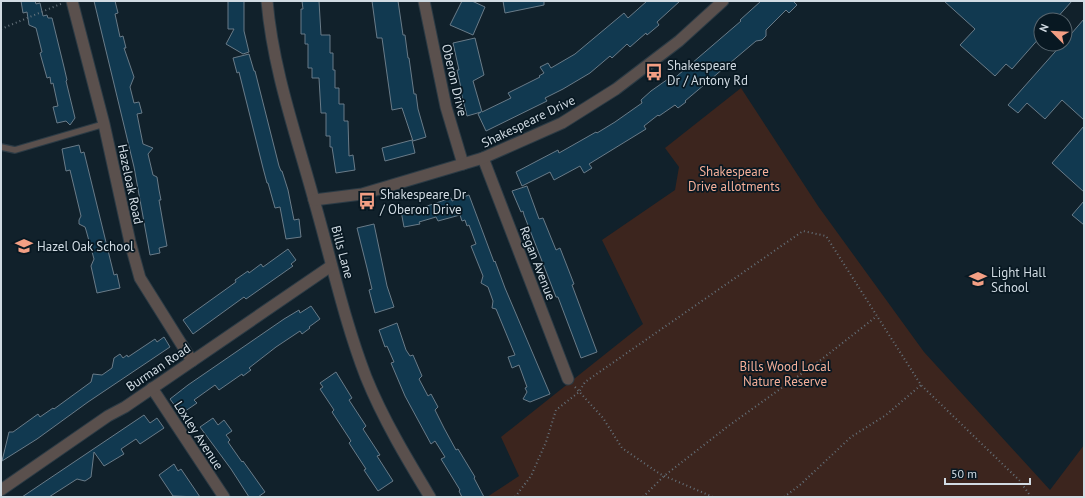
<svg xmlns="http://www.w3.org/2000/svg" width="1085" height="498" viewBox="0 0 1085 498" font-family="'PT Sans',sans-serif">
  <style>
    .green { fill: #3c251e }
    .building { fill: #113950; stroke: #697b88 }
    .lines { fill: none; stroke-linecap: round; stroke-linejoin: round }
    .service-casing { stroke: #2c3b45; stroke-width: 8 }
    .minor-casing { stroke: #2c3b45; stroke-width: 13 }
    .tertiary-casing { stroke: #2c3b45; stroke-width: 13 }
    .path { stroke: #65727b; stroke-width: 2; stroke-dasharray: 1 3; stroke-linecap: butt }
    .service { stroke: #5a504d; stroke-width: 5.5 }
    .minor { stroke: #5a504d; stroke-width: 11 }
    .tertiary { stroke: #5a504d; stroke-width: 11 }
    .labels { text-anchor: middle; stroke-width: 3.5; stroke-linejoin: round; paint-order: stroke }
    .poi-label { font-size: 13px; fill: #d1dbe3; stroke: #081822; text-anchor: start }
    .street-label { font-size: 13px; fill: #d1dbe3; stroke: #081822 }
    .park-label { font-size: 13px; fill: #f6af98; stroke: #081822 }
  </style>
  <rect width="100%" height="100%" fill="#11212b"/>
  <path class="green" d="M741,88L818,206L924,352L1050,490L1084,445V497H487L519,476L501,437L643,324L602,240L675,190L679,167L665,148Z"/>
  <g class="building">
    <path d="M21,1H35L36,4L40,3L43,16L47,15L48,18H52L64,67L67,80L66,81L75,118L70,125L66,121L57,123L53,107L58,106L53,83L51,84L50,77L47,78L40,53L42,52L36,28L29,25L27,12L23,13Z"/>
    <path d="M94,1H115L118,13L115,14L120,37L123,36L126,48H124L134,77L130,87L134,103L139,102L142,113L137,114L143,144L153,148L148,154L153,175L157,177L159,190L161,200H159L167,246L159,248L160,253L150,255L134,167Z"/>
    <path d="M228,1H244V31L249,52L243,54L226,44L234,29H228Z"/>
    <path d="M302,1H319L321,35H330V53H333V70H335V88H339V104H344V121H348L349,156L353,155L355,170L336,173L332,147H330V136H326V113H321L319,78H312V68H308V44H305V34H301V9H303Z"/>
    <path d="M372,1H398L403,35H405L408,58H409L414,94H416L418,109L426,137L413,141L402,108L392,110L382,38H377Z"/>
    <path d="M462,1H472L485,7L473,35L450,25Z"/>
    <path d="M503,1H544V5L505,13Z"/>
    <path d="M647,1H680L657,22L659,25L647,35L646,33L630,47L627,44L612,58L610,56L590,73L563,89L545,98L547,101L486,131L478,114L481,112L467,116L460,88H461L457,70H459L453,43L475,38L484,75L473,81L482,112L511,98L508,93L540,77L539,76L544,73L540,67L548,63L551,68L575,54L624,13L628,18Z"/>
    <path d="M761,1H795L794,2L797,5L789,13L786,10L766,30V36L762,40L756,41L685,101L686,102L678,108L675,105L659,116L658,115L644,126L646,129L589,164L592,168L584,173L580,166L554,180L550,172L522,186L516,172L558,150L559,153L596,132L597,133L615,122L642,103L641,100L651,91L668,79L670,82L741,21L740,20Z"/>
    <path d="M944,1H1072L1055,20H1041V36L1012,69L1006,64L995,76L960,45L975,29Z"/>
    <path d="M1084,19V120L1062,100L1045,119L1027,103L1018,113L1008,105L1062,44H1065V41Z"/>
    <path d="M249,54L254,71H255L279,166L281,171H282L288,190L294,220L299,219L301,237L286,239L280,207L275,208L268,183H267L263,168L239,72L237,73L233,58Z"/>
    <path d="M1084,126V192L1052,163Z"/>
    <path d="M412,140L415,153L385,161L382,148Z"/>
    <path d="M79,145L81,153L84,152L114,275L117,274L120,288L97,293L91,266L94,259L86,230L85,227L79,224V220L81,216L70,170L66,171L62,149Z"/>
    <path d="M527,186L539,219L543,218L556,250L560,248L574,284L572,285L597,352L581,358L558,297H556L524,215L523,211L521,212L512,191Z"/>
    <path d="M469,195L494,262L495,261L505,288L550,394L530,402L523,399L527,392L525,388L527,387L519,365L512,368L508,357L515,355L496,309L492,308L493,301L488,287L481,283L483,276L471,246L476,244L469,225L467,226L465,220L462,221L460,215L438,221L436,217L419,222L420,224L404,227L401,211L424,207L451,198L452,201Z"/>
    <path d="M1084,201V225L1072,215Z"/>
    <path d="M374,224L387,286L394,307L375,313L369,290L372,289L367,268L357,228Z"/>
    <path d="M288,249L296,260L291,264L293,266L246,299L244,297L193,334L183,320L236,282L235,280L248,271L249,273L261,264L263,267Z"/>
    <path d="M311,306L320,319L309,327L310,328L302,334L300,331L276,347L249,368L251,370L243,376L242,374L219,390L215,385L194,400L197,403L181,414L170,399L188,385L284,319L299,310L300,313Z"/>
    <path d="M397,323L406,350L410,356L413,355L422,376L419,379L428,396L431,394L438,407L435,410L444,428L456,450L458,449L475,477L474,478L484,497H462L459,491L460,490L441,459L445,457L435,441L431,444L405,396L391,363L394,362L387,346L385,347L379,330Z"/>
    <path d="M164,337L170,347L88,402L37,439L2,461L9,432H13L38,414L40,417L53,408L54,409L91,382L93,374L102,375L112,368L114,358L120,354L123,358L127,355L128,357L155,339L157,342Z"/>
    <path d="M336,372L352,398L349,400L366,426L363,429L380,455L377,456L393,481L378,491L364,470L366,469L349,443L351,441L332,412L334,410L320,389L323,387L320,383Z"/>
    <path d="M144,415L150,423L157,418L164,428L140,444L136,439L121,449L124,454L104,466L94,452L91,477L85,481L77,479L49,497H22Z"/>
    <path d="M213,418L218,425L224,420L232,431L226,435L230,440L228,442L242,462L243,461L265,492L258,497H249L231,469L200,427Z"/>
    <path d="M174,464L178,471L181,469L200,497L173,496L159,475Z"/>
  </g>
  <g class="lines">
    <g class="service-casing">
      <path id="service" d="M1,147L15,150L104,124"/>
    </g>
    <g class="minor-casing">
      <g id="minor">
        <path d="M72,1L104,124L130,242L140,278L192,361"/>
        <path d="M424,1L446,107L463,164"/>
        <path d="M483,158L568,379"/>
        <path d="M152,388L224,497"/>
      </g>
    </g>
    <g class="tertiary-casing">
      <g id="tertiary">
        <path d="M267,1C273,70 296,134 314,200C331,259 344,320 366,377C383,419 407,459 430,497"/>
        <path d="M314,200L362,194L463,164L483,158L562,123L616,89L679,41L723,1"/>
        <path d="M1,490L108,416L125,407L331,266"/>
      </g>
    </g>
    <g class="path">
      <path d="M1,29L63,3"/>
      <path d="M575,387L603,418L622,448L660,474L713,497"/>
      <path d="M515,497L531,476L546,442L556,410L579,392L585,382L803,231L826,236L921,385L1020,481L1031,497"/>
      <path d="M643,497L664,476L727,427L822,359L877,316"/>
      <path d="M784,497L800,485L851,437L886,415L921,385"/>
    </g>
    <use href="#service" class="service"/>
    <use href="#minor" class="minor"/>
    <use href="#tertiary" class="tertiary"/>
  </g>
  <defs>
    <g id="bus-bare" transform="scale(1.38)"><path d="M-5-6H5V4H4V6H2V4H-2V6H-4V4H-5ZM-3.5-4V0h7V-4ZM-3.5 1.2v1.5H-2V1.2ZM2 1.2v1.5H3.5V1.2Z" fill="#f39f84" stroke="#081822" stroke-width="2.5" paint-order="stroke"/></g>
    <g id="school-bare" transform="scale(1.38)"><path d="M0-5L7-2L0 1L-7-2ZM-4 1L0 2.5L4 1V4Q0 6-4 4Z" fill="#f39f84" stroke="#081822" stroke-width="2.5" paint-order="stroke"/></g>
  </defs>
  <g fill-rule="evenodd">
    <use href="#bus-bare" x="654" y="72"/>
    <use href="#bus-bare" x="367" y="201"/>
    <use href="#school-bare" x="24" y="246"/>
    <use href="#school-bare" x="978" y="279"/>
  </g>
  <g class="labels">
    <g class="poi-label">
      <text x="667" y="70">Shakespeare<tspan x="667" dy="15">Dr / Antony Rd</tspan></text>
      <text x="380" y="199">Shakespeare Dr<tspan x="380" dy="15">/ Oberon Drive</tspan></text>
      <text x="37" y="251">Hazel Oak School</text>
      <text x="991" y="277">Light Hall<tspan x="991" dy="15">School</tspan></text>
    </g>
    <g class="street-label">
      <text transform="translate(455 80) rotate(77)" y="5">Oberon Drive</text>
      <text transform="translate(528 121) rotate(-26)" y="5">Shakespeare Drive</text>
      <text transform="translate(131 184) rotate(78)" y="5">Hazeloak Road</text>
      <text transform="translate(343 252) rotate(75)" y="5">Bills Lane</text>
      <text transform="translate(538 263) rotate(69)" y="5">Regan Avenue</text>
      <text transform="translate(158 367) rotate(-34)" y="5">Burman Road</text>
      <text transform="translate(199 435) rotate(57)" y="5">Loxley Avenue</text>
    </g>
    <g class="park-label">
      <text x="734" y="176">Shakespeare<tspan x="734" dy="15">Drive allotments</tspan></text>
      <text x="785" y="371">Bills Wood Local<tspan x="785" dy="15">Nature Reserve</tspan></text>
    </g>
  </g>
  <rect width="1085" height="498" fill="none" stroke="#d1dbe3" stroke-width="4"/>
  <g transform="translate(1053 32) rotate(294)"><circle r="19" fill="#081822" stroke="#58666f"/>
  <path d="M0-3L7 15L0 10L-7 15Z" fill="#f39f84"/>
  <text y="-6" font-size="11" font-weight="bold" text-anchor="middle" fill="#d1dbe3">N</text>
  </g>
  <path d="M945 478v6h85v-6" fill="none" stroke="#d1dbe3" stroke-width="2"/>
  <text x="951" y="478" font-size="12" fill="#d1dbe3" stroke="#081822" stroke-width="3" paint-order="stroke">50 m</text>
</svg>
